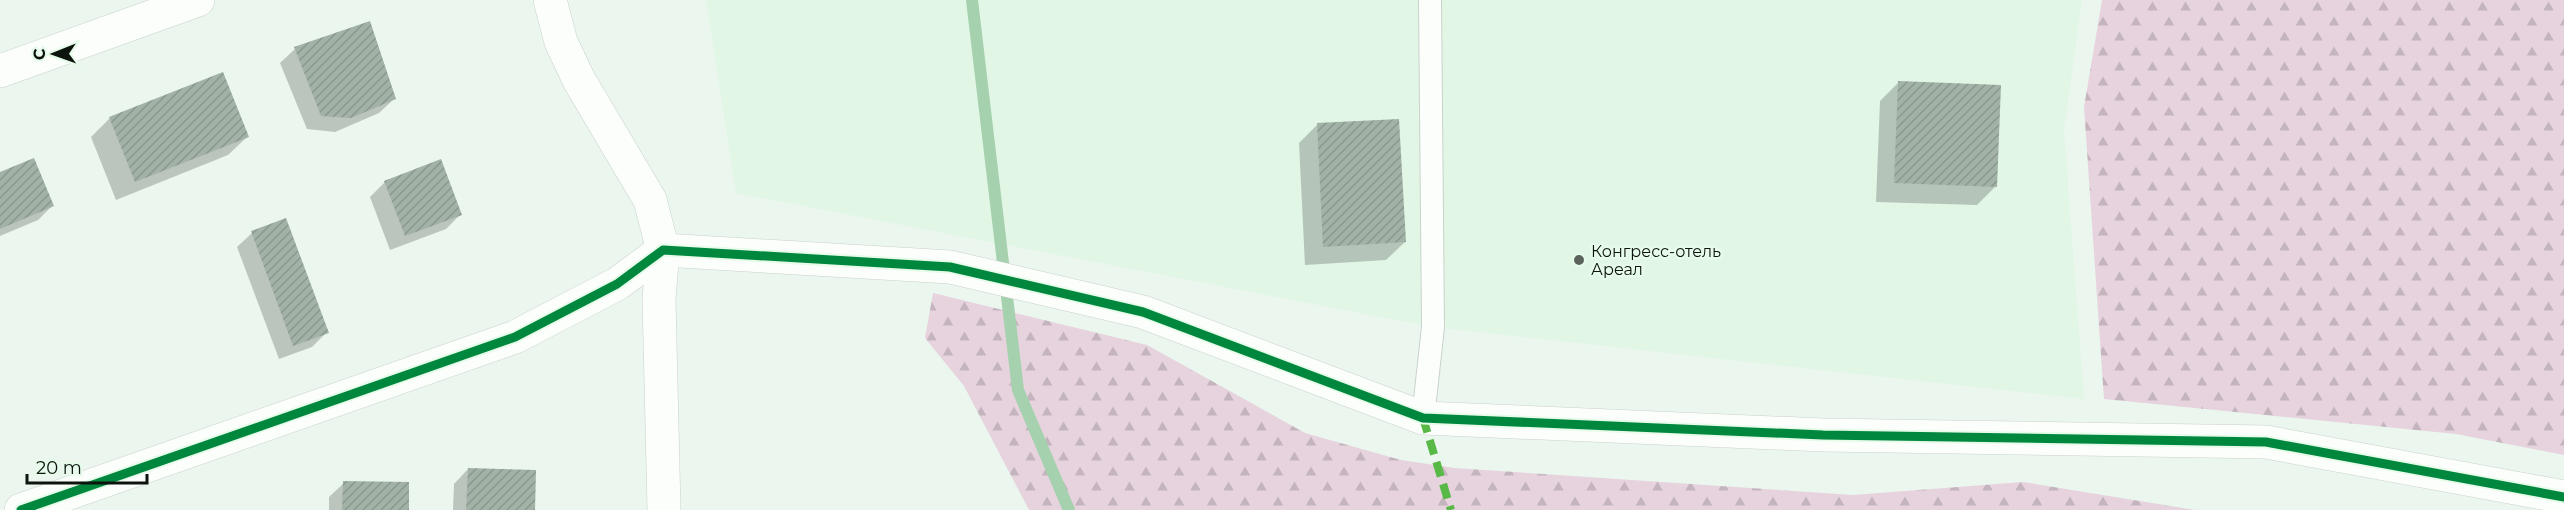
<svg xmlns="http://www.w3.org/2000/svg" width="2564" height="510" viewBox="0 0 2564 510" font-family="Montserrat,sans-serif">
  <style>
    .built { fill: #e2f6e6 }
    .forest { fill: url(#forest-firs) }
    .shadow { fill: #0003 }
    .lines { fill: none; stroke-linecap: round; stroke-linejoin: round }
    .stream { stroke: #a5d1ae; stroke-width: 12 }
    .building { fill: url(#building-hatch) }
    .lane-casing { stroke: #c9d2cb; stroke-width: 24 }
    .street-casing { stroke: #c9d2cb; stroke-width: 34 }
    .secondary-casing { stroke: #c9d2cb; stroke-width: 34 }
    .lane { stroke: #fcfefc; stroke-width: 22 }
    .street { stroke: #fcfefc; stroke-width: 33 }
    .secondary { stroke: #fcfefc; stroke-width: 33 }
    .quiet { stroke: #58b947; stroke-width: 8; stroke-dasharray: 15 8; stroke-linecap: butt }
    .cycleway-casing { stroke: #e7fbea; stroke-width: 13 }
    .cycleway { stroke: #00873e; stroke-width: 9 }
    .poi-dot { fill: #5b635c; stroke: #e7fbea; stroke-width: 2 }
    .labels { text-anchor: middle; stroke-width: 5; stroke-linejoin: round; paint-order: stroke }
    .poi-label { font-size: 16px; fill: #0d140e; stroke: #e7fbea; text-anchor: start }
  </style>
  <defs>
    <pattern id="forest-firs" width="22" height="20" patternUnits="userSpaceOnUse" patternTransform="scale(1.5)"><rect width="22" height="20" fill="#e6d3de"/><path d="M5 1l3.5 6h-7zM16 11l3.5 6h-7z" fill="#c4b4bd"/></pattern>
    <pattern id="building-hatch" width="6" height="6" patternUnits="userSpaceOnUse" patternTransform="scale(1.5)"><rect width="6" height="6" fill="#a2b2a6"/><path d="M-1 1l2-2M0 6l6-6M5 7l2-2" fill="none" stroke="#8a988e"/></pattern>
  </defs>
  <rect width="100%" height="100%" fill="#ebf6ee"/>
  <path class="built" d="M706,0H2082L2064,130L2084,399L1433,327L736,193Z"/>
  <g class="forest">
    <path d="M2102,0H2564V455L2456,434L2104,399L2084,107Z"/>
    <path d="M933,293L1147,345L1305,433L1401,460L1455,468L1853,495L2023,482L2195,510H1029L964,386L925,338Z"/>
  </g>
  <g class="shadow">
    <path d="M369,23L394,99L379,113L335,132L307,129L280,63L295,49Z"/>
    <path d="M1899,82L1996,186L1977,205L1876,202L1880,101Z"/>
    <path d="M110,118L247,137L228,155L116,200L91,137Z"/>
    <path d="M1317,125L1405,242L1386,260L1305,265L1299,143Z"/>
    <path d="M0,173L52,206L38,220L0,236Z"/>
    <path d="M385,182L460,215L446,229L390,250L370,197Z"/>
    <path d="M252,233L327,332L312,347L279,359L237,247Z"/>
    <path d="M468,469L533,510H453L454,484Z"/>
    <path d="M344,483L407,510H329V497Z"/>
  </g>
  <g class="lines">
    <path class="stream" d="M972,0L1018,390L1069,510"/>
  </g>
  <g class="building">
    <path d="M370,21L396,99L351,118L321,116L294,47Z"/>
    <path d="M223,72L249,137L135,182L109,117Z"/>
    <path d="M1898,81L2001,85L1997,187L1894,183Z"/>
    <path d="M1399,119L1406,242L1323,247L1317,123Z"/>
    <path d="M34,158L54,206L0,229V172Z"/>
    <path d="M441,159L462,215L405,236L384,181Z"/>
    <path d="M286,218L329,333L293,346L251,231Z"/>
    <path d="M468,468L536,470L535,510H466Z"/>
    <path d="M343,481L409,482V510H342Z"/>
  </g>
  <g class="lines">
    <g class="lane-casing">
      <path id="lane" d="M1423,418L1433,327L1430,0"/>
    </g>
    <g class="street-casing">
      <g id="street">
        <path d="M0,71L198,0"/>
        <path d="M663,250L659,299L664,510"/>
        <path d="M21,510L515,337L617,284L663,250L950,267L1143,312L1423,418L1823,435L2266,442L2564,497"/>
      </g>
    </g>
    <g class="secondary-casing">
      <path id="secondary" d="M550,0L561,42L579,80L650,200L663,250"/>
    </g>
    <use href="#lane" class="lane"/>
    <use href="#street" class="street"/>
    <use href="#secondary" class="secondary"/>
    <path class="quiet" d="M1423,418L1451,510"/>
    <g class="cycleway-casing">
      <path id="cycleway" d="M21,510L515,337L617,284L663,250L950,267L1143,312L1423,418L1823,435L2266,442L2564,497"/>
    </g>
    <use href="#cycleway" class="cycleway"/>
  </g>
  <circle class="poi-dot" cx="1579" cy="260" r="6"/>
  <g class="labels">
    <g class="poi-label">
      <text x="1591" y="257">Конгресс-отель<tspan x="1591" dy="18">Ареал</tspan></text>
    </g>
  </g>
  <g transform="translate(54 54) rotate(269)" stroke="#e7fbea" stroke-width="4.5" paint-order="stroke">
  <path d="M0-4.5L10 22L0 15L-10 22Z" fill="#0d140e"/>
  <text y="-9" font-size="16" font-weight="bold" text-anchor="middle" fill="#0d140e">С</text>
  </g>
  <path d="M27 474v9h120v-9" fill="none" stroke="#0d140e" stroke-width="3"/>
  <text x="36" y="474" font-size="18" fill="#0d140e" stroke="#e7fbea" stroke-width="4.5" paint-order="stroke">20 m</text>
</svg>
